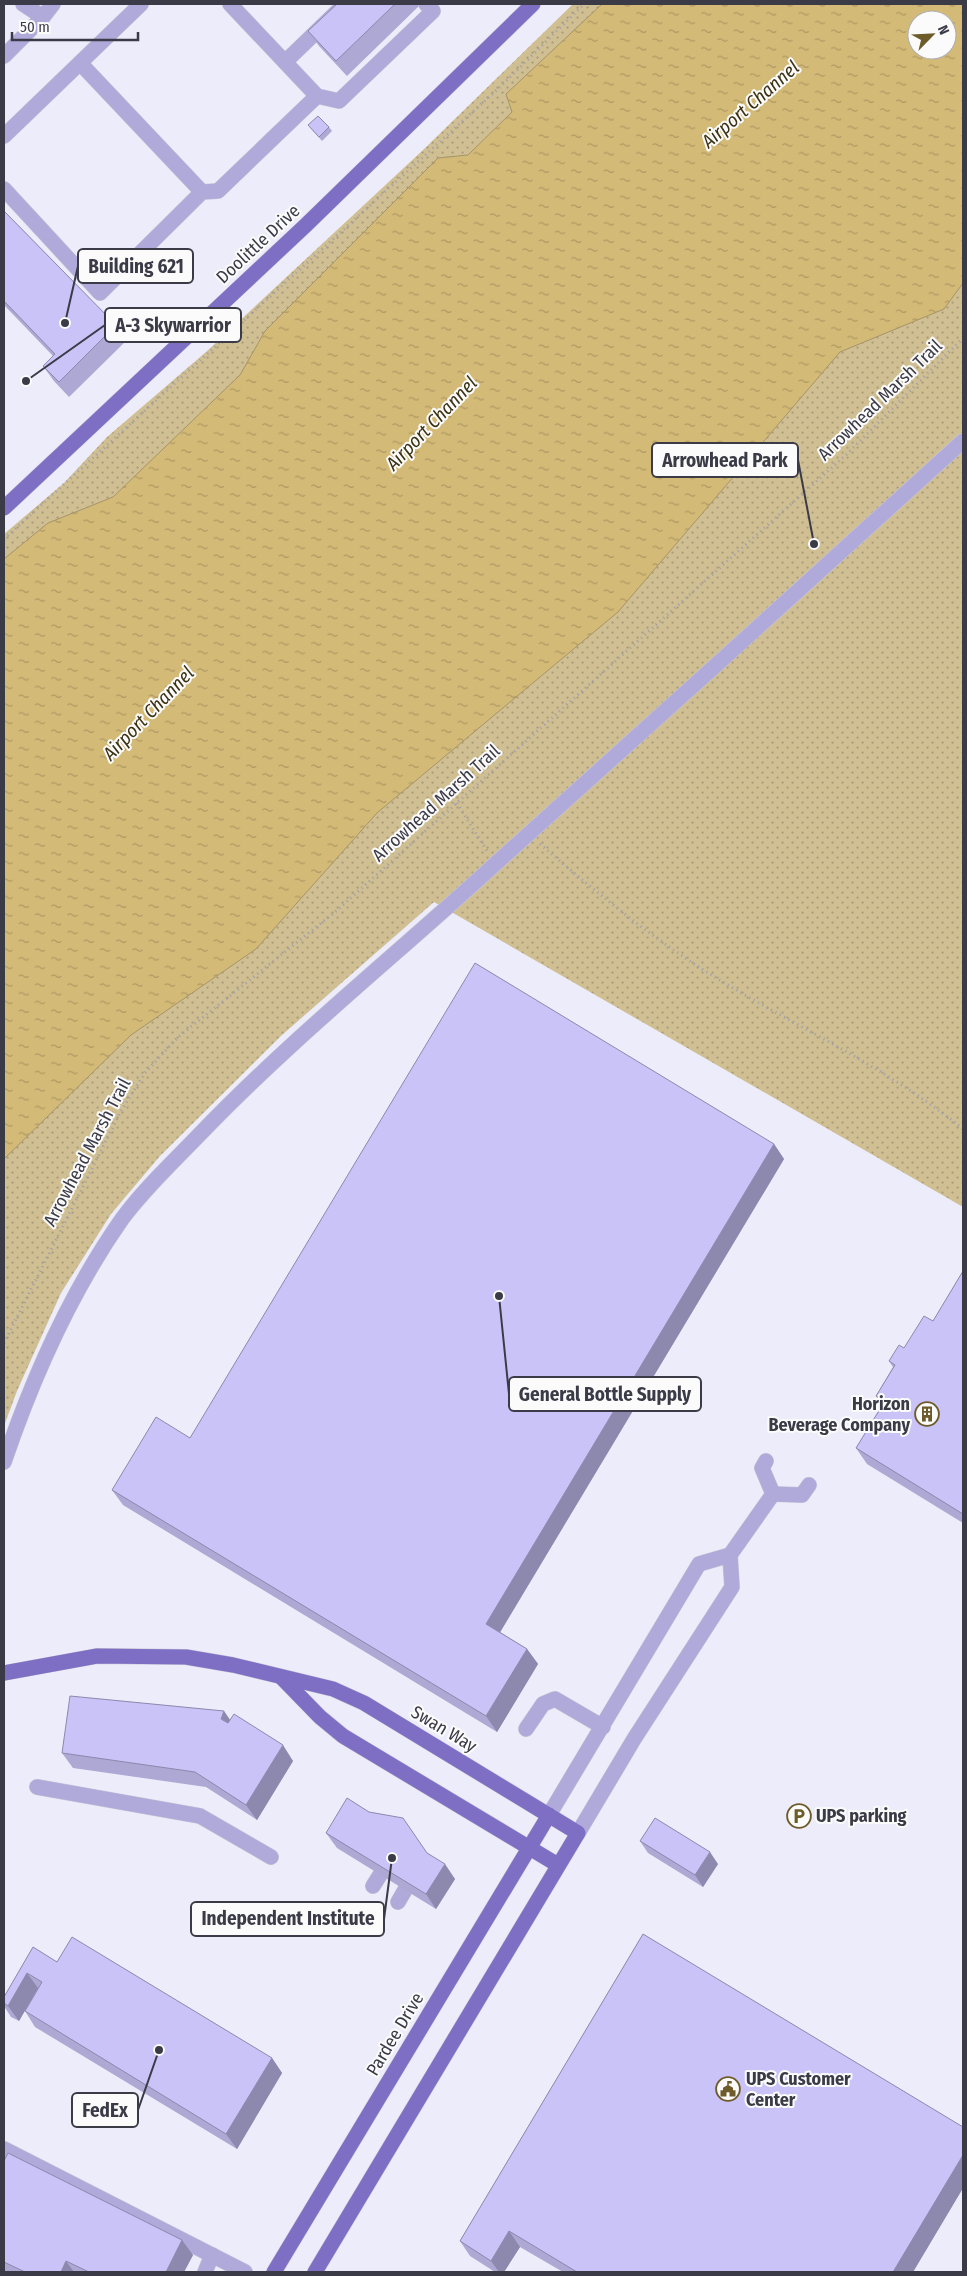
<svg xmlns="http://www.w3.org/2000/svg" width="967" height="2276" viewBox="0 0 967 2276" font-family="'Fira Sans Condensed',sans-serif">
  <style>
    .park { fill: url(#park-dots); fill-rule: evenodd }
    .water { fill: url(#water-ripples); stroke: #a69469; fill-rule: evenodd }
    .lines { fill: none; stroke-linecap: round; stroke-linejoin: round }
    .minor-casing { stroke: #c9c8d6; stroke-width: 16 }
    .major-casing { stroke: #c9c8d6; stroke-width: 16 }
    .path { stroke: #9e9dab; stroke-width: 3; stroke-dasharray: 1 4; stroke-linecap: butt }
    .minor { stroke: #b0aada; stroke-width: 15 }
    .major { stroke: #7e6fc4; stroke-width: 15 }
    .wall { fill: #ada8d4 }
    .shaded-wall { fill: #8d88ad }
    .building { fill: #c9c3f7; stroke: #8d88ad }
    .labels { text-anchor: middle; stroke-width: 4; stroke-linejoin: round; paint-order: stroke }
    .street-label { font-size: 18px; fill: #3b3a47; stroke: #fbfbfb }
    .poi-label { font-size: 18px; font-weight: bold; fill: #3b3a47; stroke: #fbfbfb; text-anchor: start }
    .water-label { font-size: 19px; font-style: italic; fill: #3c3113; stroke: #fbfbfb }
    .leader { fill: none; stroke: #3b3a47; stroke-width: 2 }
    .callout-dot { fill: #3b3a47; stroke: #fbfbfb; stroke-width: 2 }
    .callout { fill: #fbfbfb; stroke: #3b3a47; stroke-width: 2 }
    .callout-label { font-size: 19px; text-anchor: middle; font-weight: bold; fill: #3b3a47 }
  </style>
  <defs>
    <pattern id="park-dots" width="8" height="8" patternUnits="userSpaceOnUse" patternTransform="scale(1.25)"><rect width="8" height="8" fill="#d0bf92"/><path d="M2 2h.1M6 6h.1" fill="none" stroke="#aa9c79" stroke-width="1.8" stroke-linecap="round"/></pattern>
    <pattern id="water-ripples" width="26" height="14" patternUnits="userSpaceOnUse" patternTransform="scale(1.25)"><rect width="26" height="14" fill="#d4ba77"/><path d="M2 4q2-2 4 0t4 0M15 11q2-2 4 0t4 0" fill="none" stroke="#ad9863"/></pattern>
  </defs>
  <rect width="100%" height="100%" fill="#edecfa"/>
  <path class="park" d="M573,4H963V1207L434,902L282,1035L160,1156L111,1214L61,1293L17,1391L4,1426V534L64,483L107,437L206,352L423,150ZM917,20H947V50H917Z"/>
  <path class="water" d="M602,4H963V283L944,309L840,352L618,612L377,813L256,949L131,1035L4,1159V559L48,523L113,497L240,375L265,331L438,158L468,155L512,112L506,94ZM917,20H947V50H917Z"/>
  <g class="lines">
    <g class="minor-casing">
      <g id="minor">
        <path d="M23,4L43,17"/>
        <path d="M230,4L317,96L339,101L433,11L426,4"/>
        <path d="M4,56L43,17L53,4"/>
        <path d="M285,62L345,4"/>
        <path d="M80,63L202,192"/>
        <path d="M4,136L141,4"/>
        <path d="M4,189L100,293L202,192L218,191L317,96"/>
        <path d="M766,1461L762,1468L773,1494L802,1495L809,1485"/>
        <path d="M4,1462C33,1377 70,1293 122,1219C144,1189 173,1162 199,1135C291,1039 395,956 493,866C650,725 807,583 963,441"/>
        <path d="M730,1555L773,1494"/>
        <path d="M526,1729L543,1704L555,1699L603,1727"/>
        <path d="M37,1787L200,1816L271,1857"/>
        <path d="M549,1815L699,1564L730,1555L732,1587L634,1739L578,1833"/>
        <path d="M373,1886L380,1875"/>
        <path d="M398,1902L405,1890"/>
        <path d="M4,2149L245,2272"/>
        <path d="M205,2272L212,2255"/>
      </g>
    </g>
    <g class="major-casing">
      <g id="major">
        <path d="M4,508L306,225L533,4"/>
        <path d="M4,1673L97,1656L186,1657L233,1665L333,1689L364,1703L578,1833L315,2272"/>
        <path d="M282,1678L320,1717L343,1736L558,1865"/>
        <path d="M274,2272L549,1815"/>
      </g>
    </g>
    <g class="path">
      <path d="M4,539L500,87L584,4"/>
      <path d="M457,803L487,851"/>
      <path d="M540,844C597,893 654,940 718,979C800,1029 888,1068 963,1129"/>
      <path d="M4,1343L121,1111L145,1073L177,1038L335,912L847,454L963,338"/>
    </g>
    <use href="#minor" class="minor"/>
    <use href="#major" class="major"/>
  </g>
  <g class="wall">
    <path d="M337,4H417L419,6L347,76L319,46L308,31Z"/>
    <path d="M308,125L329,127L332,131L322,141Z"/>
    <path d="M4,211L116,325L126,341L69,397L54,381L43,366L53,356L4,305Z"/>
    <path d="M774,1144L784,1159L500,1632L527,1649L538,1664L497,1732L123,1505L112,1490L190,1438Z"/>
    <path d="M963,1271V1523L867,1464L856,1448L882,1405L876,1396L893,1367L889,1361L904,1348L933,1321Z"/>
    <path d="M230,1720L293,1761L257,1820L206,1787L73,1768L62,1753Z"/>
    <path d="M326,1833L427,1853L455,1879L436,1909L337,1848Z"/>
    <path d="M640,1841L718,1864L703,1887L648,1853Z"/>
    <path d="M643,1934L963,2188L913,2272H563L520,2247L504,2272H495L470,2256L460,2241Z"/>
    <path d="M33,1947L57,1962L272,2058L282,2073L237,2149L35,2027L25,2011L38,1988L19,2021L11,2017L4,2006V1997Z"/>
    <path d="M4,2161L193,2255L184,2272H4Z"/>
  </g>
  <g class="shaded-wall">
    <path d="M774,1144L784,1159L496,1639L486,1624Z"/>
    <path d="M527,1649L538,1664L497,1732L486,1716Z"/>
    <path d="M224,1711L235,1727L221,1719Z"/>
    <path d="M283,1745L293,1761L257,1820L246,1805Z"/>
    <path d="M710,1852L718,1864L703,1887L695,1875Z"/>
    <path d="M445,1864L455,1879L436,1909L426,1894Z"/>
    <path d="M27,1973L38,1988L19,2021L8,2006Z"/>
    <path d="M272,2058L282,2073L237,2149L226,2134Z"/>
    <path d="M963,2155V2188L913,2272H893Z"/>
    <path d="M509,2231L520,2247L504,2272H499L491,2261Z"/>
    <path d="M182,2240L193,2255L184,2272H166Z"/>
    <path d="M66,2261L74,2272H61Z"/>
  </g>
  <g class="building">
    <path d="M337,4H395L336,61L308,31Z"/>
    <path d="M318,116L329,127L319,137L308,125Z"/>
    <path d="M4,211L116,325L59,382L43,366L55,354L4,301Z"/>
    <path d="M475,963L774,1144L486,1624L527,1649L486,1716L112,1490L156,1417L190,1438Z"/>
    <path d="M963,1271V1514L856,1448L885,1401L876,1396L895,1365L889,1361L899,1345L904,1348L924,1316L933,1321Z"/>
    <path d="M70,1696L224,1711L221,1719L228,1723L234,1714L283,1745L246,1805L195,1772L62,1753Z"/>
    <path d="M347,1798L369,1812L403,1818L427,1853L445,1864L426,1894L326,1833Z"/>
    <path d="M655,1818L710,1852L695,1875L640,1841Z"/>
    <path d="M643,1934L963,2127V2155L893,2272H577L509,2231L491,2261L460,2241Z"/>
    <path d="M72,1937L272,2058L226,2134L25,2011L42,1982L27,1973L8,2006L4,2003V1997L33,1947L57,1962Z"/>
    <path d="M8,2153L182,2240L166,2272H89L66,2261L61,2272H25L4,2262V2161Z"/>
  </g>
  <defs>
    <g id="building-ring" transform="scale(1.25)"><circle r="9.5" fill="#fbfbfb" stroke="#6e5b2a" stroke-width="1.5"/><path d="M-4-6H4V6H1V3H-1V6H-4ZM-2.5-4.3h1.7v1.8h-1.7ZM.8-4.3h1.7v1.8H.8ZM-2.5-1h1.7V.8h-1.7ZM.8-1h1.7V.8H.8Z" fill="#6e5b2a"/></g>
    <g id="parking-ring" transform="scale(1.25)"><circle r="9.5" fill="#fbfbfb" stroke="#6e5b2a" stroke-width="1.5"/><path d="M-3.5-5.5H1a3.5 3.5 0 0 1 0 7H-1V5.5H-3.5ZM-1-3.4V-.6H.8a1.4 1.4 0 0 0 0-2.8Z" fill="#6e5b2a"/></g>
    <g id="civic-ring" transform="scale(1.25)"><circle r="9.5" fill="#fbfbfb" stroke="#6e5b2a" stroke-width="1.5"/><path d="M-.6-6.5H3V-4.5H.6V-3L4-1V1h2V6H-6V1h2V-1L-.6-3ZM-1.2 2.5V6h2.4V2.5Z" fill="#6e5b2a"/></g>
  </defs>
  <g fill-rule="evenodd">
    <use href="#building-ring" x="927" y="1414"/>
    <use href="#parking-ring" x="799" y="1816"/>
    <use href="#civic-ring" x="728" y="2089"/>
  </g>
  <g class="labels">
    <g class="street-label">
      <text transform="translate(258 244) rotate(-43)" y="6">Doolittle Drive</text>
      <text transform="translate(880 400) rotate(-44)" y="6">Arrowhead Marsh Trail</text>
      <text transform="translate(436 803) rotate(-42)" y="6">Arrowhead Marsh Trail</text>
      <text transform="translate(87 1152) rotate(-62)" y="6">Arrowhead Marsh Trail</text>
      <text transform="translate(444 1729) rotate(31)" y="6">Swan Way</text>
      <text transform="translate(395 2034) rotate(-59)" y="6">Pardee Drive</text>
    </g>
    <g class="poi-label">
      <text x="910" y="1410" text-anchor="end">Horizon<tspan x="910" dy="21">Beverage Company</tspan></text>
      <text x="816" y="1822">UPS parking</text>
      <text x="746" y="2085">UPS Customer<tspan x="746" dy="21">Center</tspan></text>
    </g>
    <g class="water-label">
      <text transform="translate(750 104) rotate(-41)" y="7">Airport Channel</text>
      <text transform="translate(431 423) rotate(-46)" y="7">Airport Channel</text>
      <text transform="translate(148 713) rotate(-46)" y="7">Airport Channel</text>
    </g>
  </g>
  <path class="leader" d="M65 323L78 266M26 381L105 325M814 544L798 460M499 1296L509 1394M392 1858L384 1919M159 2050L138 2110"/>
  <g class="callout-dot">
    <circle cx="65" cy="323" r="5"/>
    <circle cx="26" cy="381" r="5"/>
    <circle cx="814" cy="544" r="5"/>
    <circle cx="499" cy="1296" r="5"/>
    <circle cx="392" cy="1858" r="5"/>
    <circle cx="159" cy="2050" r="5"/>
  </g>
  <g class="callout">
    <rect x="78" y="249" width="115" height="34" rx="5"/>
    <rect x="105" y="308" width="136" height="34" rx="5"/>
    <rect x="652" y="443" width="146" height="34" rx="5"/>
    <rect x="509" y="1377" width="192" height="34" rx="5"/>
    <rect x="191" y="1902" width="193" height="34" rx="5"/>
    <rect x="72" y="2093" width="66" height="34" rx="5"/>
  </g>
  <g class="callout-label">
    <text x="136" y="273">Building 621</text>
    <text x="173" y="332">A-3 Skywarrior</text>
    <text x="725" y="467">Arrowhead Park</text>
    <text x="605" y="1401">General Bottle Supply</text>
    <text x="288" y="1925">Independent Institute</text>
    <text x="105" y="2117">FedEx</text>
  </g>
  <rect width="967" height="2276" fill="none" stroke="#3b3a47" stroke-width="10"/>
  <g transform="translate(932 35) rotate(66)"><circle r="24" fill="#fbfbfb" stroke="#aeaeb3"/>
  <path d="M0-4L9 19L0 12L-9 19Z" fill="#6e5b2a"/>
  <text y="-8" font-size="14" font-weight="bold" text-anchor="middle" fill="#3b3a47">N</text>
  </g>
  <path d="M12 32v8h126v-8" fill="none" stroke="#3b3a47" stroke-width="2.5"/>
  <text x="20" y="32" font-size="15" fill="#3b3a47" stroke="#fbfbfb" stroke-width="4" paint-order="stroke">50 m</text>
</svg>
